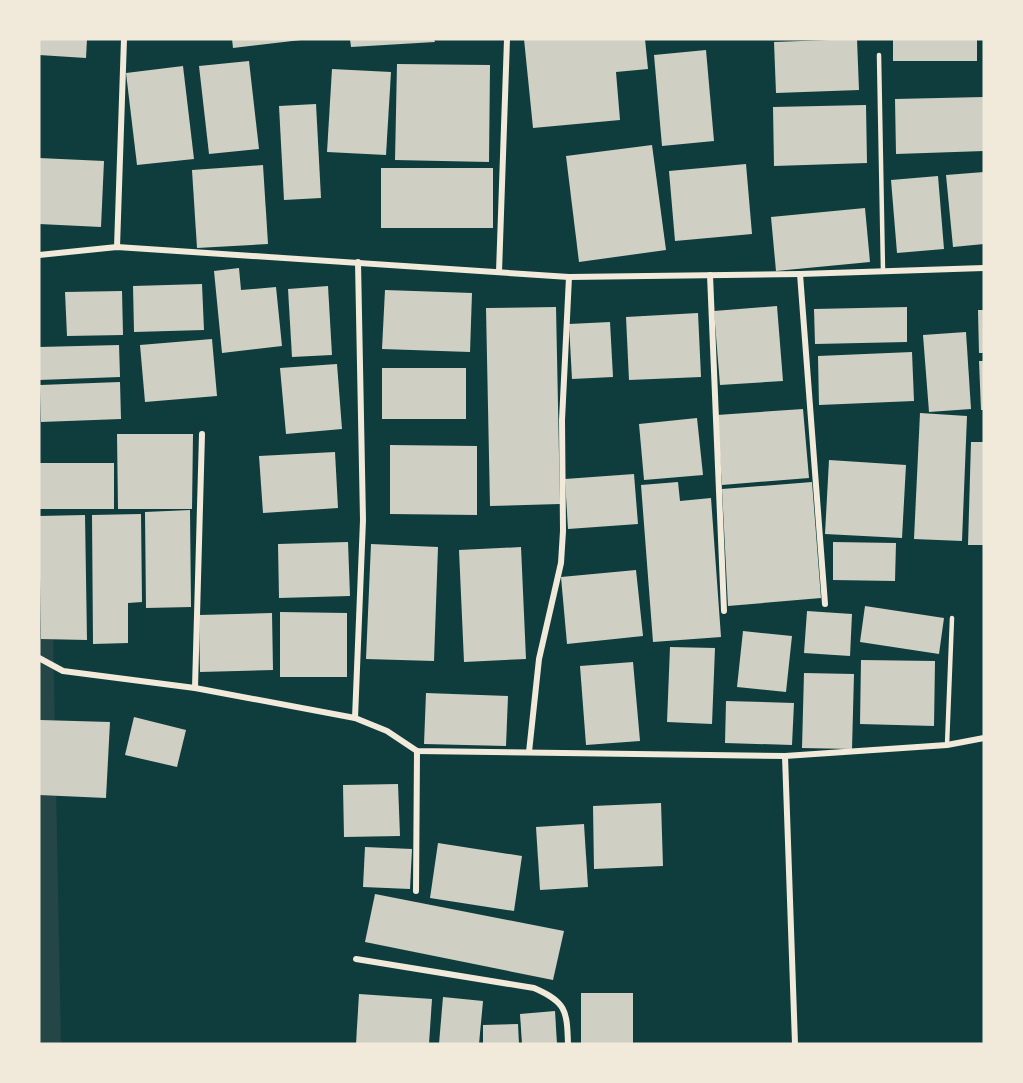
<svg xmlns="http://www.w3.org/2000/svg" width="1023" height="1083" viewBox="0 0 1023 1083" font-family="Ubuntu,sans-serif">
  <style>
    .green { fill: #244646 }
    .building { fill: #cfcfc3 }
    .lines { fill: none; stroke-linecap: round; stroke-linejoin: round }
    .service { stroke: #f1e9da; stroke-width: 4.5 }
    .minor { stroke: #f1e9da; stroke-width: 6 }
  </style>
  <rect width="100%" height="100%" fill="#0f3d3e"/>
  <path class="green" d="M53,630L61,1044H39V631Z"/>
  <g class="building">
    <path d="M39,39H87L86,58L39,55Z"/>
    <path d="M232,39H301V40L233,48Z"/>
    <path d="M350,39H434L435,42L351,47Z"/>
    <path d="M524,39H645L648,69L616,72L620,120L533,128Z"/>
    <path d="M857,39L859,90L776,93L774,42Z"/>
    <rect x="893" y="39" width="84" height="22"/>
    <path d="M706,50L714,141L662,146L654,55Z"/>
    <path d="M249,61L259,149L209,154L199,66Z"/>
    <path d="M397,64L490,65L489,162L395,160Z"/>
    <path d="M183,66L194,159L137,165L126,73Z"/>
    <path d="M332,69L391,72L386,155L327,152Z"/>
    <path d="M984,97V151L896,154L895,99Z"/>
    <path d="M316,104L321,198L284,200L279,106Z"/>
    <path d="M866,105L867,163L774,166L773,107Z"/>
    <path d="M652,145L666,250L579,262L566,156Z"/>
    <path d="M39,158L104,161L101,227L39,224Z"/>
    <path d="M746,164L752,234L675,241L669,171Z"/>
    <path d="M263,165L268,244L197,248L192,170Z"/>
    <rect x="381" y="168" width="112" height="60"/>
    <path d="M984,172V244L953,247L946,175Z"/>
    <path d="M938,176L944,249L897,253L891,180Z"/>
    <path d="M865,208L870,262L776,271L771,217Z"/>
    <path d="M239,268L241,290L276,287L282,346L222,353L214,271Z"/>
    <path d="M202,284L204,330L134,332L133,286Z"/>
    <path d="M328,286L332,355L292,357L288,289Z"/>
    <path d="M385,290L472,293L470,352L382,349Z"/>
    <path d="M122,291L123,335L67,336L65,292Z"/>
    <path d="M777,306L783,381L720,385L714,311Z"/>
    <path d="M556,307L560,504L490,506L486,308Z"/>
    <path d="M907,307V342L815,344L814,309Z"/>
    <path d="M978,310H984V353H979Z"/>
    <path d="M698,313L701,377L629,380L626,317Z"/>
    <path d="M610,322L613,377L572,379L569,324Z"/>
    <path d="M966,332L971,409L929,412L923,335Z"/>
    <path d="M212,339L217,396L145,402L140,345Z"/>
    <path d="M119,345L120,377L39,380V347Z"/>
    <path d="M912,352L914,401L819,405L818,356Z"/>
    <path d="M979,361H984V410H981Z"/>
    <path d="M337,364L342,429L286,434L280,368Z"/>
    <rect x="382" y="368" width="84" height="51"/>
    <path d="M120,382L121,419L41,422L40,385Z"/>
    <path d="M803,409L809,478L722,485L717,415Z"/>
    <path d="M920,413L967,416L962,541L914,539Z"/>
    <path d="M697,418L703,475L644,480L639,424Z"/>
    <path d="M117,434H193L192,509H118Z"/>
    <path d="M971,442H984V545H968Z"/>
    <path d="M390,445L477,446V515L390,514Z"/>
    <path d="M335,452L338,508L263,513L259,456Z"/>
    <path d="M829,460L906,465L902,538L825,534Z"/>
    <rect x="39" y="463" width="75" height="46"/>
    <path d="M634,474L638,524L568,529L565,479Z"/>
    <path d="M678,482L680,501L711,498L721,637L653,642L641,485Z"/>
    <path d="M812,482L821,598L728,606L722,489Z"/>
    <path d="M190,510L191,607L146,608L145,512Z"/>
    <path d="M141,514L142,602L128,603V643L93,644L92,515Z"/>
    <path d="M85,515L87,640L41,639L39,516Z"/>
    <path d="M348,542L350,596L279,598L278,544Z"/>
    <path d="M833,542L896,543L895,581L833,580Z"/>
    <path d="M371,544L438,547L434,661L366,659Z"/>
    <path d="M521,547L526,659L464,662L459,550Z"/>
    <path d="M636,570L643,636L567,644L561,577Z"/>
    <path d="M865,606L944,618L939,654L860,642Z"/>
    <path d="M807,611L852,614L850,656L804,653Z"/>
    <path d="M280,612L347,613V677H280Z"/>
    <path d="M272,613L273,670L200,672L199,615Z"/>
    <path d="M743,631L792,636L786,692L737,687Z"/>
    <path d="M670,647L715,648L712,724L667,722Z"/>
    <path d="M861,660L935,661L934,726L860,724Z"/>
    <path d="M633,662L640,741L586,745L580,666Z"/>
    <path d="M804,673L854,674L852,749L802,748Z"/>
    <path d="M426,693L508,696L506,746L424,744Z"/>
    <path d="M726,701L794,703L792,745L725,743Z"/>
    <path d="M134,717L186,730L177,767L125,755Z"/>
    <path d="M40,720L110,722L106,798L39,795Z"/>
    <path d="M398,784L400,836L344,837L343,785Z"/>
    <path d="M661,803L663,866L594,869L593,806Z"/>
    <path d="M584,824L588,887L540,890L536,827Z"/>
    <path d="M438,843L522,856L514,911L430,898Z"/>
    <path d="M365,847L412,849L410,889L363,887Z"/>
    <path d="M375,894L564,931L553,980L365,942Z"/>
    <rect x="581" y="993" width="52" height="51"/>
    <path d="M359,994L432,999L429,1044H356Z"/>
    <path d="M443,997L483,1001L479,1044H439Z"/>
    <path d="M555,1011L557,1044H522L520,1014Z"/>
    <path d="M518,1024L519,1044H483V1025Z"/>
  </g>
  <g class="lines">
    <g class="service">
      <path d="M879,55L883,271"/>
      <path d="M947,745L952,618"/>
    </g>
    <g class="minor">
      <path d="M117,247L124,39"/>
      <path d="M39,255L117,247L569,277L800,274L984,268"/>
      <path d="M499,272L507,39"/>
      <path d="M800,274L825,604"/>
      <path d="M710,275L724,611"/>
      <path d="M39,658L63,671L195,688L355,718L387,731L417,751L785,756L947,745L984,738"/>
      <path d="M195,688L202,434"/>
      <path d="M355,718L363,520L358,262"/>
      <path d="M529,752L539,659L561,563L563,531L562,420L569,277"/>
      <path d="M785,756L795,1044"/>
      <path d="M416,891L417,751"/>
      <path d="M356,959L534,988C566,1002 567,1010 568,1044"/>
    </g>
  </g>
  <rect width="1023" height="1083" fill="none" stroke="#f1e9da" stroke-width="81"/>
</svg>
